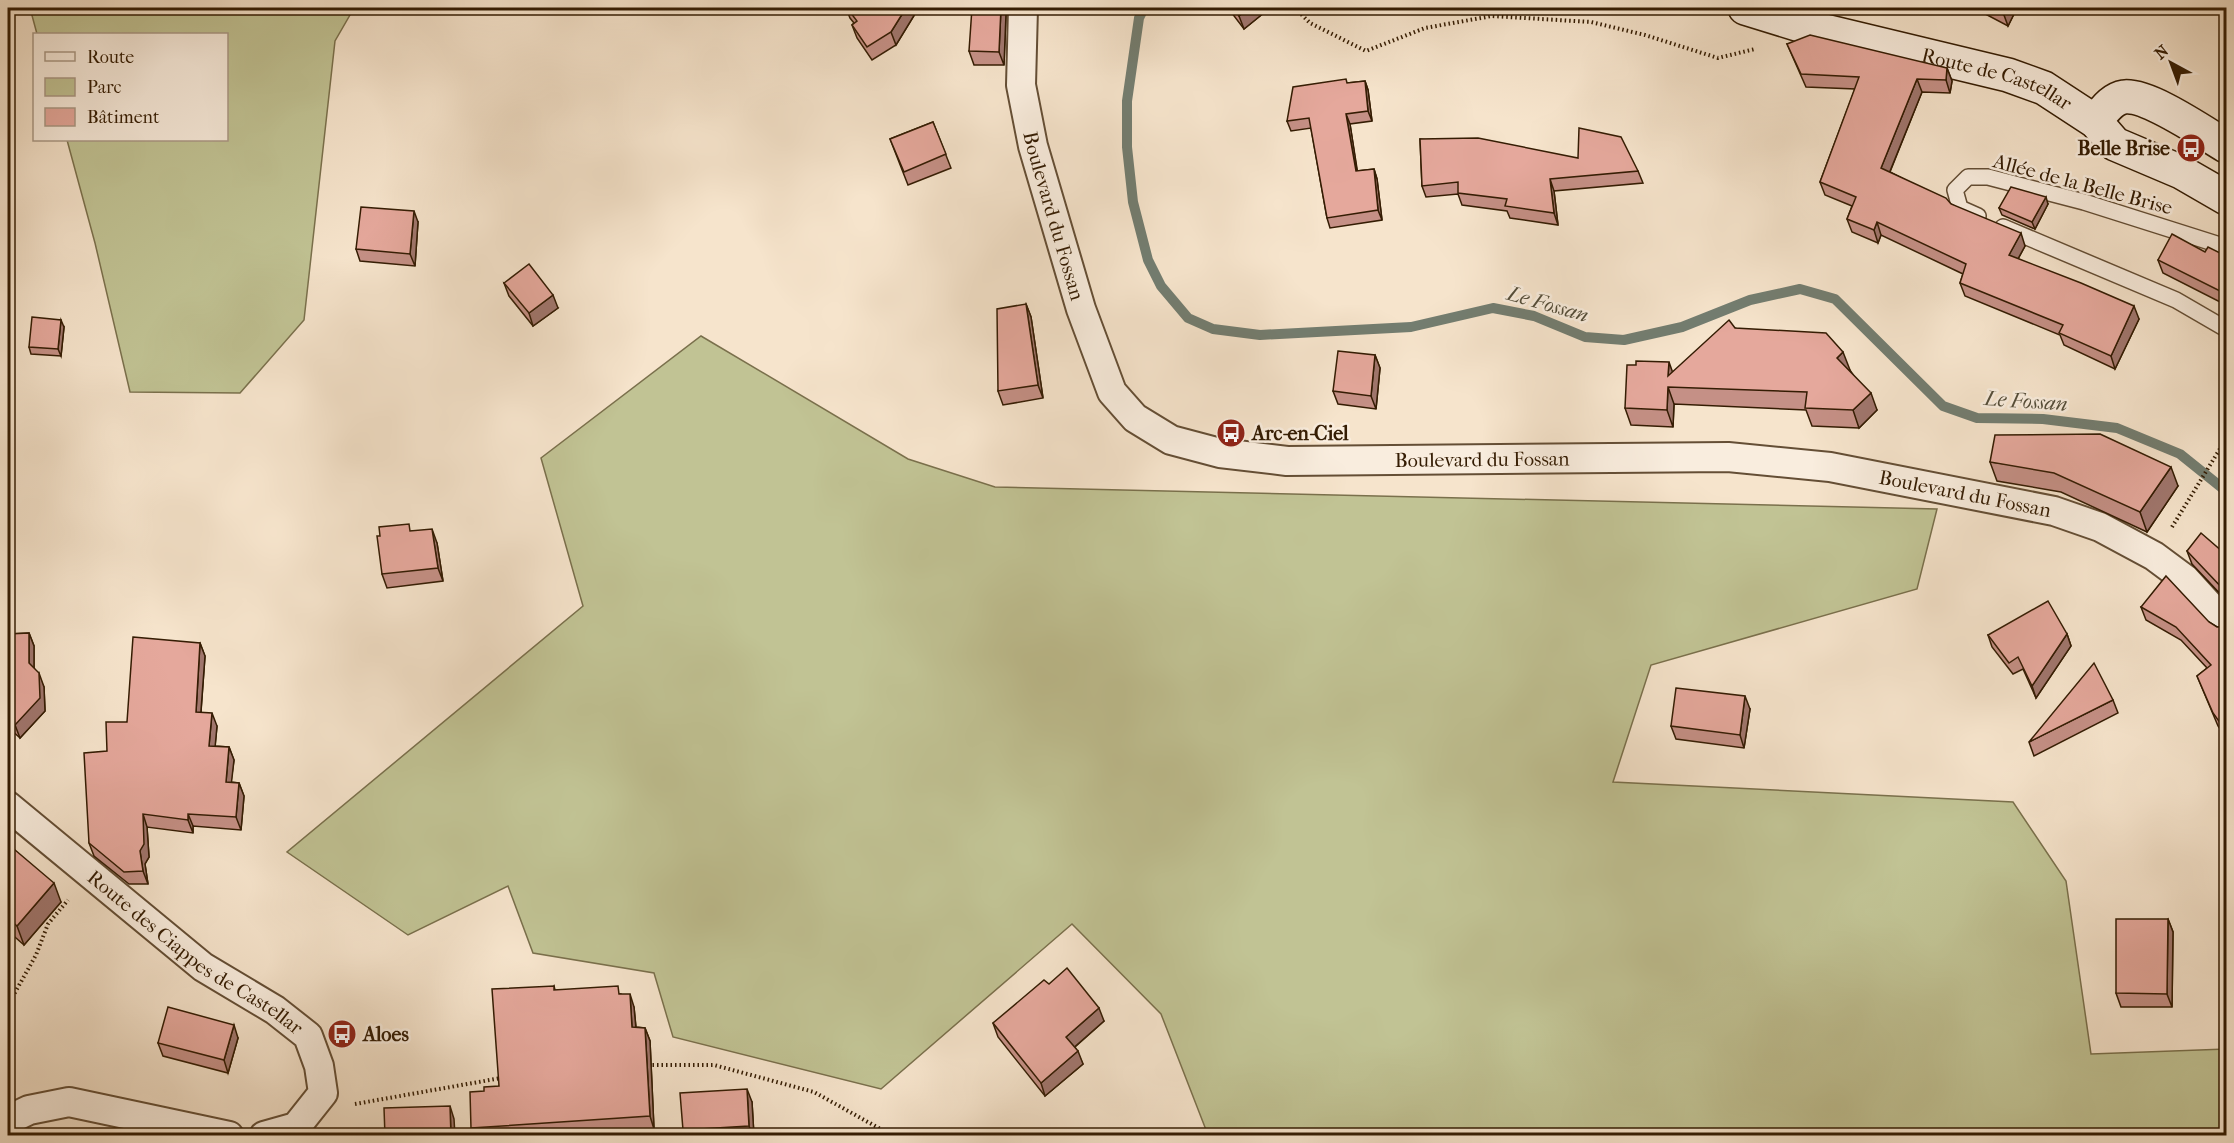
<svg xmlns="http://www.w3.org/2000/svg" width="2234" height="1143" viewBox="0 0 2234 1143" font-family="'IM FELL French Canon',serif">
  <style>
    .green { fill: #c1c394; stroke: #7a704c; stroke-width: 1.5 }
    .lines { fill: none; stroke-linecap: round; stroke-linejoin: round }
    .stream { stroke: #737d70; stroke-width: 10 }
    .lane-casing { stroke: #644e35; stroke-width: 18 }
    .street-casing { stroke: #644e35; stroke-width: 32 }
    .secondary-casing { stroke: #341c03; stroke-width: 36 }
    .path { stroke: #341c03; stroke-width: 4; stroke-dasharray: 1.5 3; stroke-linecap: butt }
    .lane { stroke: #f9edde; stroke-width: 15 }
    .street { stroke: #f9edde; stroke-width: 28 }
    .secondary { stroke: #f9edde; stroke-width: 33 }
    .wall { fill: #c59086; stroke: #341c03; stroke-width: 1.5 }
    .shaded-wall { fill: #a0766d; stroke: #341c03; stroke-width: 1.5 }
    .building { fill: #e5a89c; stroke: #341c03; stroke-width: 1.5 }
    .labels { text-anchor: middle; stroke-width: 5; stroke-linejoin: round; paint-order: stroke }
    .street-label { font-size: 20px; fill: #341c03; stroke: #f9edde }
    .poi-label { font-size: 20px; font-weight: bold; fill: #341c03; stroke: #f9edde; text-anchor: start }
    .water-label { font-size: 21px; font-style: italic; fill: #544d39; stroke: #f9edde }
  </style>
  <rect width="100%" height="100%" fill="#f6e4cc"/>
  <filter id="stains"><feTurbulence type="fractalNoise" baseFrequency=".00333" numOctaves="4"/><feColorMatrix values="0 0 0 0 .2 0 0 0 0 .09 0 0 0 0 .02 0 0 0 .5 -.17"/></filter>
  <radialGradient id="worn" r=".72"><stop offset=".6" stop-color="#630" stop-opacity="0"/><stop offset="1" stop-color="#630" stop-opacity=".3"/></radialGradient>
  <g class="green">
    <path d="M30,8H354L335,41L304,320L240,393L130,392L95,243L67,140H226V34H37Z"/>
    <path d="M701,336L908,459L995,487L1937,509L1917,589L1651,665L1613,782L2013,802L2066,881L2091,1054L2226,1049V1135H1208L1161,1014L1072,924L881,1089L673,1037L654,973L533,953L508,886L408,935L287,852L583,606L541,458Z"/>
  </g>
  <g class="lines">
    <path class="stream" d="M1144,8L1139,18L1127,101V147L1133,202L1148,260L1161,286L1188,318L1213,329L1260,335L1411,327L1493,308L1534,316L1585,337L1624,340L1682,327L1750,300L1800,289L1835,299L1943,406L1977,418L2043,419L2117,428L2180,454L2226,491"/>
    <g class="lane-casing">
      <g id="lane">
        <path d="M1978,216L1960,208L1955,190L1968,177H1988L2084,202L2226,247"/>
        <path d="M2003,227L2176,300L2226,329"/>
      </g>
    </g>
    <g class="street-casing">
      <g id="street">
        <path id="s1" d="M1023,8L1021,85L1033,146L1081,309L1112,392L1135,418L1171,440L1220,453L1287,461L1728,457L1830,467L2054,511L2100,527L2154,556L2185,579L2226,624"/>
        <path id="s2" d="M8,806L203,967L275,1010L308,1036L319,1066L323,1093L296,1127L264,1136"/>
        <path d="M8,1120L29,1110L69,1102L229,1136"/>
      </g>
    </g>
    <g class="secondary-casing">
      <g id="secondary">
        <path id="s3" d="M1745,8L1800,25L2008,75L2044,88L2096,122L2115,144L2181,172L2226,198"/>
        <path d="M2096,122C2102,112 2112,99 2124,97C2148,94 2204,133 2226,146"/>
      </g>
    </g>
    <g class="path">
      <path d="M1295,8L1310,23L1366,51L1425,28L1492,16L1591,22L1645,35L1718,58L1755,49"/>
      <path d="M2172,527L2226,439"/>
      <path d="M8,1005L36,955L48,924L68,900"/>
      <path d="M648,1065H714L814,1092L893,1136"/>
      <path d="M355,1104L501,1078"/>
    </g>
    <use href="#lane" class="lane"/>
    <use href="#street" class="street"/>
    <use href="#secondary" class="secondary"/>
  </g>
  <g class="wall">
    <path d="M846,8H918V9L896,45L872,60L857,38L852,25L854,23L850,18Z"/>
    <path d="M1228,8H1270L1244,29Z"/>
    <path d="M1974,8H2017L2008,26Z"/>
    <path d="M1006,14L1004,65H974L969,51Z"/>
    <path d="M1787,44L1947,68L1952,81L1950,93L1922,92L1890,172L1951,204L2025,246L2018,259L2139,319L2115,369L2064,345L2060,335L1965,296L1960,283L1963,274L1881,235L1878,243L1852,232L1847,219L1852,206L1825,195L1820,182L1855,89L1806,87Z"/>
    <path d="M1365,81L1368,90L1372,121L1350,124L1357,171L1374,169L1377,179L1382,220L1330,228L1327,218L1311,128L1291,131L1287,121L1347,83Z"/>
    <path d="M933,122L951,168L908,185L890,139Z"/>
    <path d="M1420,139L1638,171L1643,183L1554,191L1558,225L1510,218L1507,211L1462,205L1458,194L1426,197L1422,186Z"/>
    <path d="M2048,204L2035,229L2002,215L1999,208Z"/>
    <path d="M418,222L415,266L360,261L356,249Z"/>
    <path d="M2205,252L2226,256V305L2163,273L2158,260Z"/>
    <path d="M504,283L558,308L533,326L509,296Z"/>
    <path d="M1026,304L1031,317L1043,398L1003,405L998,391Z"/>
    <path d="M64,327L61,356L31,354L29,347Z"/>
    <path d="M1735,328L1850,370L1877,410L1859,428L1812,426L1806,410L1674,404L1673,427L1631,425L1625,408L1673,372Z"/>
    <path d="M1375,355L1380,368L1376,409L1338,404L1333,391Z"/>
    <path d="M1990,462L2178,486L2147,532L2061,492L1997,481Z"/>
    <path d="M412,531L437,543L443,581L387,588L382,574Z"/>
    <path d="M2226,550V600L2192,564L2187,551L2223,552Z"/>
    <path d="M2141,607L2209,622L2217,627H2224L2226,626V738L2218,726L2197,676L2207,668L2181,640L2146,620Z"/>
    <path d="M29,633L34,646V668L44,687L45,711L20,738L8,727V634Z"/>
    <path d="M2067,634L2071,646L2036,698L2023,669L2013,674L1992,647L1988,635Z"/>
    <path d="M200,643L205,656L201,712L217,726L215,746L229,747L234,760L231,782L239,783L244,796L241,830L193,826V833L147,827L149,857L145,864L148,884H129L94,856L89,843L107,751L127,722Z"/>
    <path d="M2113,700L2118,713L2034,756L2029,742Z"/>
    <path d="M1750,709L1744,748L1676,739L1671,726Z"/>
    <path d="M8,844L61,902L24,945L8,931Z"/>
    <path d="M2168,919L2173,932L2172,1007H2121L2116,993Z"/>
    <path d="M1049,984L1104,1021L1075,1047L1083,1064L1045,1096L998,1037L993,1023Z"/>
    <path d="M554,986L555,990L621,994L634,1007L636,1027L645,1028L650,1041L654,1129L558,1136H474L471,1128L499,1086Z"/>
    <path d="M238,1038L228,1073L163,1056L158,1043Z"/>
    <path d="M752,1102L754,1136H685L683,1130Z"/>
  </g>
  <g class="shaded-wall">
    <path d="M906,8H918V9L896,45L891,32Z"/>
    <path d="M1001,8H1004L1006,14L1004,65L999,52Z"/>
    <path d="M1249,8H1270L1244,29L1239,16Z"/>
    <path d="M2008,8H2017L2008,26L2004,15Z"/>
    <path d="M1947,68L1952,81L1950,93L1946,80Z"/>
    <path d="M1917,79L1922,92L1886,181L1881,168Z"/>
    <path d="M1365,81L1368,90L1372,121L1368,111Z"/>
    <path d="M1346,114L1350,124L1359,181L1356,171Z"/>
    <path d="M1374,169L1377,179L1382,220L1378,210Z"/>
    <path d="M1550,179L1554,191L1558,225L1554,213Z"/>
    <path d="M2046,197L2048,204L2035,229L2032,222Z"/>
    <path d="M414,211L418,222L415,266L410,254Z"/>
    <path d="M1877,222L1881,235L1878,243L1874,230Z"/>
    <path d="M2021,233L2025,246L2013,268L2009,255Z"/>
    <path d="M553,295L558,308L533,326L529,313Z"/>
    <path d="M1026,304L1031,317L1043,398L1038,385Z"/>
    <path d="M2134,306L2139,319L2115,369L2111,356Z"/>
    <path d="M61,320L64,327L61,356L58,349Z"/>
    <path d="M1843,352L1850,370L1844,375L1837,358Z"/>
    <path d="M1375,355L1380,368L1376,409L1371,396Z"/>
    <path d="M1669,362L1675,379L1668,376Z"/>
    <path d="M1668,387L1674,404L1673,427L1667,410Z"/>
    <path d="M1871,393L1877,410L1859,428L1853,410Z"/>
    <path d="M2171,467L2178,486L2147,532L2140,512Z"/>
    <path d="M432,529L437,543L443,581L438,568Z"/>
    <path d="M29,633L34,646V677L29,663Z"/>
    <path d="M2067,634L2071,646L2036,698L2032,686Z"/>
    <path d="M200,643L205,656L200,724L196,712Z"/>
    <path d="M39,673L44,687L45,711L20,738L15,725Z"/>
    <path d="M1745,696L1750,709L1744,748L1740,735Z"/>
    <path d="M212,713L217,726L214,759L209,746Z"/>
    <path d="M229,747L234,760L230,795L226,782Z"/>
    <path d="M239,783L244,796L241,830L236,817Z"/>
    <path d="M143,814L147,827L149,857L145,864L148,884L143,871L140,851Z"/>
    <path d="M188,814L193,826V833L188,820Z"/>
    <path d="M54,883L61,902L24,945L17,926Z"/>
    <path d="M2168,919L2173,932L2172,1007L2167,994Z"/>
    <path d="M630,994L634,1007L637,1040L632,1027Z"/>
    <path d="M1099,1008L1104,1021L1071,1050L1066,1037Z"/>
    <path d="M234,1025L238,1038L228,1073L224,1060Z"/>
    <path d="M645,1028L650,1041L654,1129L650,1116Z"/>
    <path d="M1078,1051L1083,1064L1045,1096L1041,1083Z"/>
    <path d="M747,1089L752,1102L754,1136H753L749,1126Z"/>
    <path d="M450,1106L454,1119L455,1136H451Z"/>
  </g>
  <g class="building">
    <path d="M847,8H906L891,32L867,47L852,25L857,21Z"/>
    <path d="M972,8H1001L999,52L969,51Z"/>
    <path d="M1233,8H1249L1239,16Z"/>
    <path d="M1990,8H2008L2004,15Z"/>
    <path d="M1810,35L1947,68L1946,80L1917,79L1881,168L1946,198L1951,204L2021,233L2009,255L2081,283L2134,306L2111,356L2059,333L2063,325L1960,283L1966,264L1877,222L1874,230L1847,219L1856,197L1820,182L1859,77L1801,74L1787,44Z"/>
    <path d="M1346,79L1347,83L1365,81L1368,111L1346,114L1356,171L1374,169L1378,210L1327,218L1309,118L1287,121L1293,87Z"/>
    <path d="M933,122L946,154L904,172L890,139Z"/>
    <path d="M1579,128L1621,137L1638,171L1550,179L1554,213L1505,206L1507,199L1458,193V182L1422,186L1420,139L1478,138L1578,158Z"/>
    <path d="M2011,187L2046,197L2032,222L1999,208Z"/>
    <path d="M361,207L414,211L410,254L356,249Z"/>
    <path d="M2172,234L2205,252L2208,247L2226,256V294L2158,260Z"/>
    <path d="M529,264L553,295L529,313L504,283Z"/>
    <path d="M1026,304L1038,385L998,391L997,309Z"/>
    <path d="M32,317L61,320L58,349L29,347Z"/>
    <path d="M1729,320L1735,328L1826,333L1843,352L1837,358L1871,393L1853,410L1805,408L1807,392L1668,387L1667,410L1625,408L1627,365H1636V361L1669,362L1668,376Z"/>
    <path d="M1338,351L1375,355L1371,396L1333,391Z"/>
    <path d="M2100,434L2171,467L2140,512L2054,473L1990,462L1995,435Z"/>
    <path d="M409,524L410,531L432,529L438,568L382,574L377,536H380L379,527Z"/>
    <path d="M2201,533L2223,552L2226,550V592L2187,551Z"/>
    <path d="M2166,576L2209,622L2217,627H2224L2226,626V731L2213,713L2197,676L2211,665L2176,627L2141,607Z"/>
    <path d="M2048,601L2067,634L2032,686L2018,657L2009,663L1988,635Z"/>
    <path d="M29,633V663L39,673L40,698L15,725L8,718V634Z"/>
    <path d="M133,637L200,643L196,712L212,713L209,746L229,747L226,782L239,783L236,817L188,814V820L143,814L144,844L140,851L143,871L124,872L89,843L84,753L107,751L106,722H127Z"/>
    <path d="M2094,663L2113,700L2029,742Z"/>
    <path d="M1676,688L1745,696L1740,735L1671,726Z"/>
    <path d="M8,844L54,883L17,926L8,918Z"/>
    <path d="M2116,919H2168L2167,994L2116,993Z"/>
    <path d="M1067,968L1099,1008L1066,1037L1078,1051L1041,1083L993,1023L1044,980L1049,984Z"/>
    <path d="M554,986V990L618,986L619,994H630L632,1027L645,1028L650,1116L471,1128L470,1092L484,1091V1087L499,1086L492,989Z"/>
    <path d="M168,1007L234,1025L224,1060L158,1043Z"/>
    <path d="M747,1089L749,1126L683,1130L680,1093Z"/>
    <path d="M450,1106L451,1136H385L384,1108Z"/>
  </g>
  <defs>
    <g id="bus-disc" transform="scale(1.5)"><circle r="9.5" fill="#8f2418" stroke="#f9edde"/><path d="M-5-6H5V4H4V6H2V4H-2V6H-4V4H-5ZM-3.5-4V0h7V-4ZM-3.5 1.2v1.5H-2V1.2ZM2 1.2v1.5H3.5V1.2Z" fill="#fff"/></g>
  </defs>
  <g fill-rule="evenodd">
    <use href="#bus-disc" x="2191" y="148"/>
    <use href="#bus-disc" x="1231" y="433"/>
    <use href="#bus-disc" x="342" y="1034"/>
  </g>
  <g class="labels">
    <g class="street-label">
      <text dy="7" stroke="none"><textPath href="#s3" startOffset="262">Route de Castellar</textPath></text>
      <text transform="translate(2083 184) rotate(15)" y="7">Allée de la Belle Brise</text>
      <text dy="7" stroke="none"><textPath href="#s1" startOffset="212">Boulevard du Fossan</textPath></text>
      <text dy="7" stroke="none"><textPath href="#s1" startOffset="788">Boulevard du Fossan</textPath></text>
      <text dy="7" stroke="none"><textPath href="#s1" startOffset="1274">Boulevard du Fossan</textPath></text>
      <text dy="7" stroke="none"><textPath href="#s2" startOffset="238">Route des Ciappes de Castellar</textPath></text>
    </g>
    <g class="poi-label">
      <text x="2170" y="155" text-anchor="end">Belle Brise</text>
      <text x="1252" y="440">Arc-en-Ciel</text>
      <text x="363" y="1041">Aloes</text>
    </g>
    <g class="water-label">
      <text transform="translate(1548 304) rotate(16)" y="7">Le Fossan</text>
      <text transform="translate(2026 401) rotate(4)" y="7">Le Fossan</text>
    </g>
  </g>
  <rect width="2234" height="1143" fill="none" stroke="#f6e4cc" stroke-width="30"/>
  <rect x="9" y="9" width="2216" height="1125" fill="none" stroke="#341c03" stroke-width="3"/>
  <rect x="15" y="15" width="2204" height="1113" fill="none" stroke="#341c03" stroke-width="1.5"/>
  <rect x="33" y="33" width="195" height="108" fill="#f9edde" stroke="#aa9986" stroke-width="1.5"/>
  <rect x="45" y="52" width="30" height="9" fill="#f9edde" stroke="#aa9986" stroke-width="1.5"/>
  <text x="87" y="63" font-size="18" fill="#341c03">Route</text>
  <rect x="45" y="78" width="30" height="18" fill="#c1c394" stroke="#aa9986" stroke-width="1.5"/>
  <text x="87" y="93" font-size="18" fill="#341c03">Parc</text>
  <rect x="45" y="108" width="30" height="18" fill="#e5a89c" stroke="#aa9986" stroke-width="1.5"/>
  <text x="87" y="123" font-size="18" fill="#341c03">Bâtiment</text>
  <g transform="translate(2171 63) rotate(319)" stroke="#f9edde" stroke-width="4.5" paint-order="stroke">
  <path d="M0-4.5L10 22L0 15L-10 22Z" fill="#341c03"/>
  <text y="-9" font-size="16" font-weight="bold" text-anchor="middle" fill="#341c03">N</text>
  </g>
  <rect width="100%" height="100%" filter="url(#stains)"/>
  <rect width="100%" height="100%" fill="url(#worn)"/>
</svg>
